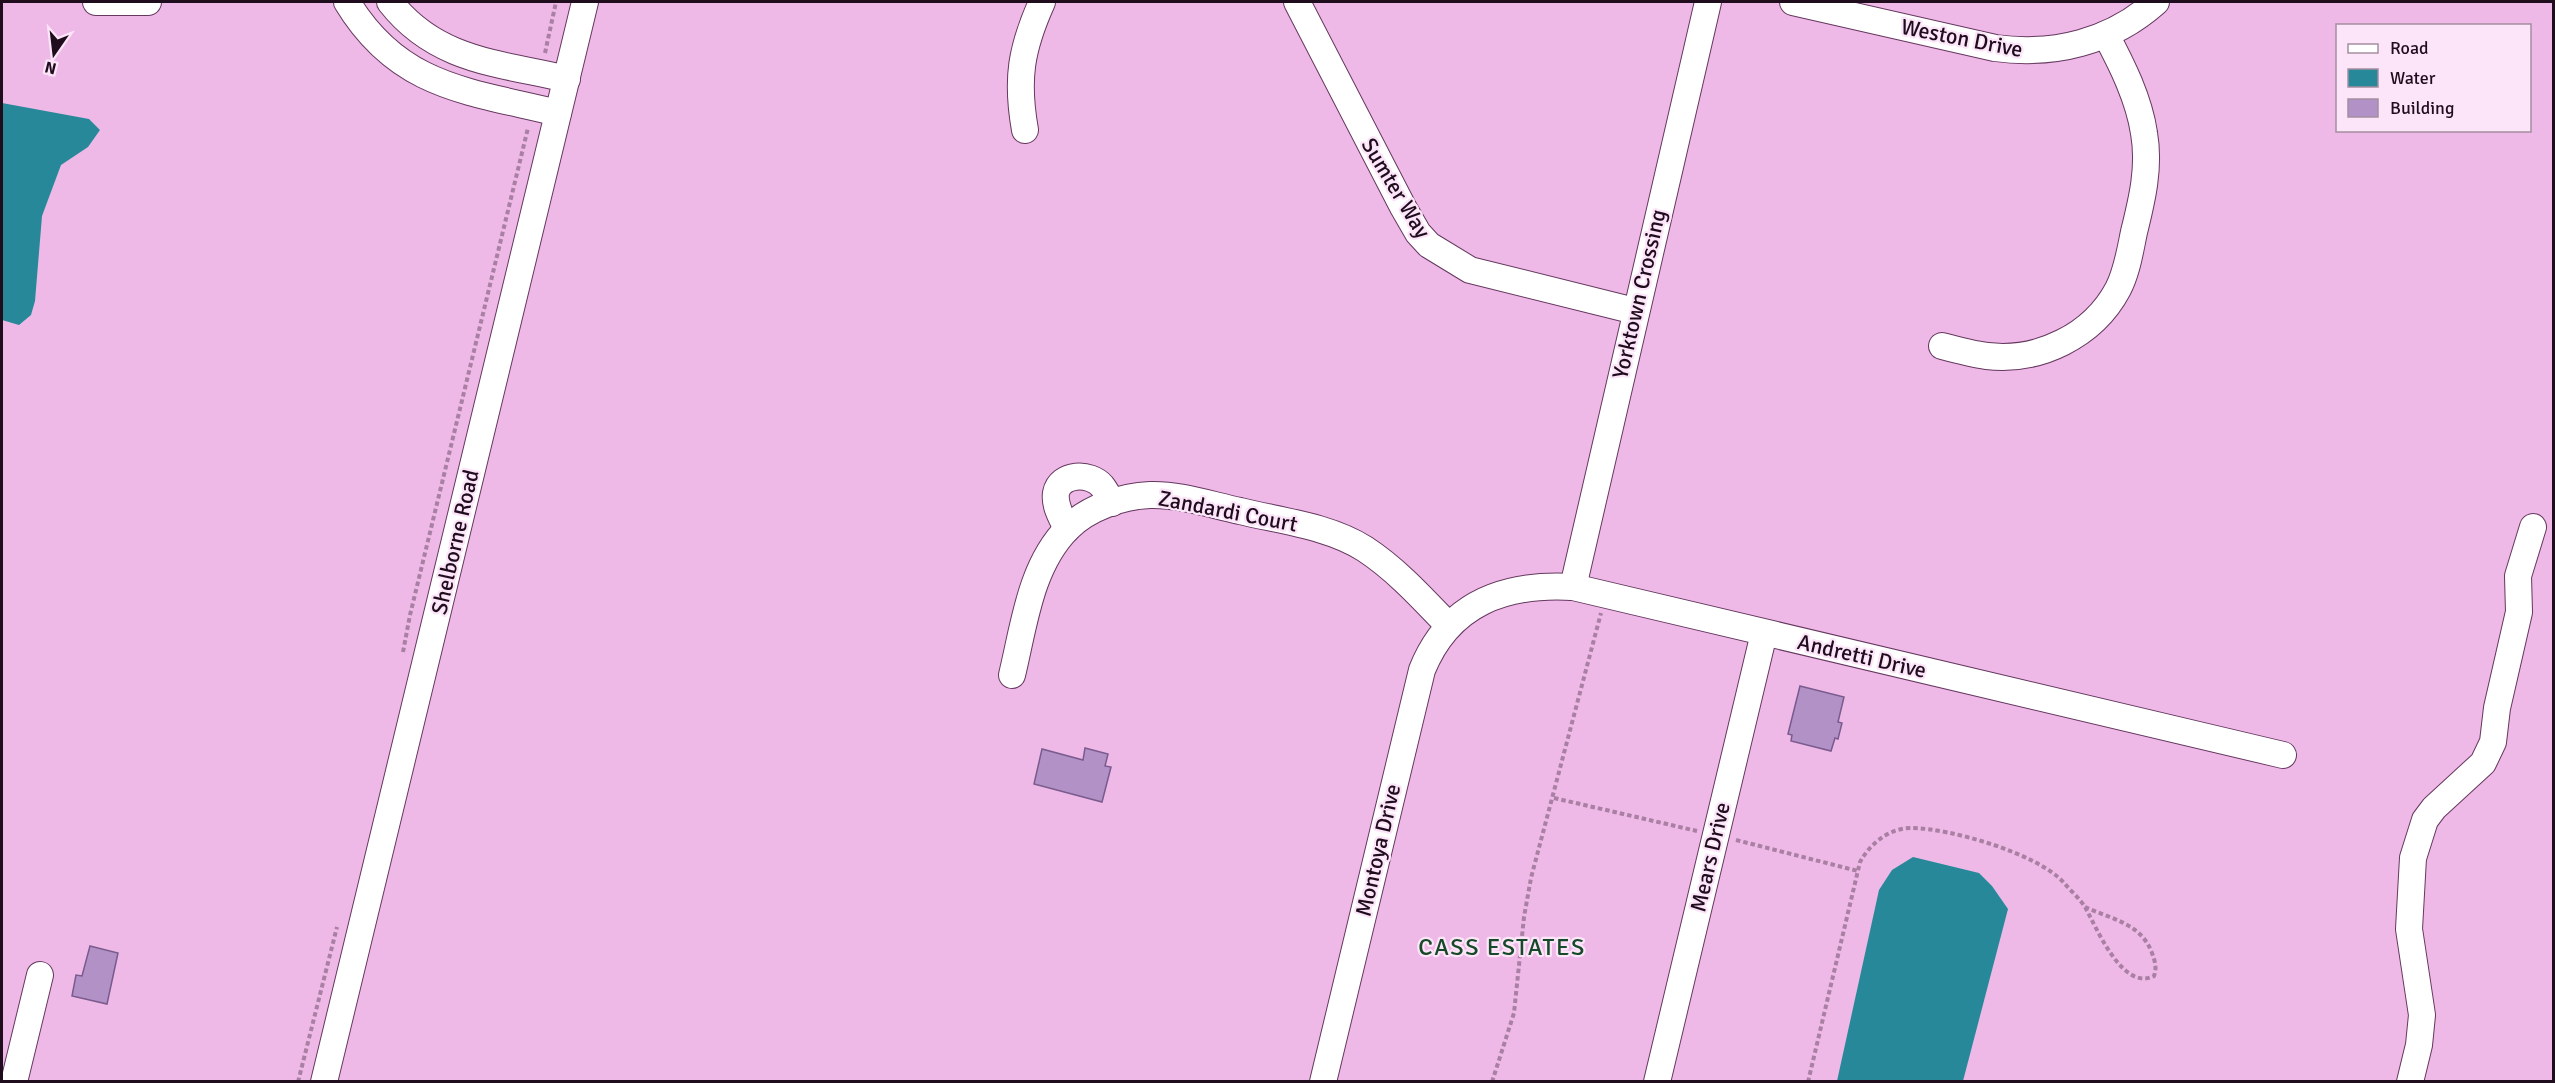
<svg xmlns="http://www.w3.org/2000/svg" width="2555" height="1083" font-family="Signika,sans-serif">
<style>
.water{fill:#278899}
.building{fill:#b291c7;stroke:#7a5b8e;stroke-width:1.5}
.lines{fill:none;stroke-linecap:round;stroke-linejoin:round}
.minor-casing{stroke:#65385f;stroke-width:28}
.path{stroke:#a97fa3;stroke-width:4;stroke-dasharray:4.5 3;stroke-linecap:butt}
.minor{stroke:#fff;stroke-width:26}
.labels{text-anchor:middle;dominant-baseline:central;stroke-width:4.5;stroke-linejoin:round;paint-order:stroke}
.street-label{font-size:22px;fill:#1f0c1d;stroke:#fce5f8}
.neighbourhood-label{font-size:24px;letter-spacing:1.5px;fill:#154927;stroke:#fce5f8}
</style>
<rect width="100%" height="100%" fill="#eeb9e6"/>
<g class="water">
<path d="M2,103L89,119L100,130L88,147L61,165L42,216L35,301L31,315L19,325L2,320Z"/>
<path d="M1913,857L1979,873L1992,886L2008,909L1963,1081H1837L1879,890L1892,870Z"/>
</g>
<g class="building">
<path d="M1800,686L1844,697L1838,722L1842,723L1838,739L1835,738L1831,751L1791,741L1792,735L1788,734Z"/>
<path d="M1085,748L1108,754L1105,766L1111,767L1102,802L1034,784L1042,749L1083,760Z"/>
<path d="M90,946L118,953L107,1004L72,996L76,975L82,976Z"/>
</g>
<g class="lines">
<defs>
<g id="minor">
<path d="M96,2H148"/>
<path d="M347,2C399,88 469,91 558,113"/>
<path d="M390,2C436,61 498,63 567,79"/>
<path d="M1297,2L1403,207L1418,233L1429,245L1470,270L1635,311"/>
<path d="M1793,2L1995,48C2054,56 2111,42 2156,2"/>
<path d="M1025,130C1016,79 1021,49 1042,2"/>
<path d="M1942,346C1957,350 1972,354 1987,356C2039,362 2093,336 2118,289C2127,272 2130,251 2134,232C2142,200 2150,167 2144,133C2139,99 2122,65 2106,35"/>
<path d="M1067,529C1062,518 1054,506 1056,493C1060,473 1090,472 1102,486C1106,491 1109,497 1112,503"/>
<path d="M1573,587L1708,2"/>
<path d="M1012,675C1024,626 1030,566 1068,528C1088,508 1122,496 1150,495C1180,494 1211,505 1240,511C1281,521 1329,526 1365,549C1397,570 1423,599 1449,626"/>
<path d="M14,1082L40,975"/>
<path d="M324,1082L585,2"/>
<path d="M1323,1082L1422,670C1449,603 1505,583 1573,587L2283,755"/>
<path d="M1657,1082L1764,633"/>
<path d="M2410,1082L2419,1045L2422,1015L2409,929L2413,858L2425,820L2434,808L2483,763L2493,742L2497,708L2519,612L2518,576L2533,527"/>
</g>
</defs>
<use href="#minor" class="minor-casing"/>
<g class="path">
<path d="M545,53L556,2"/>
<path d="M403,652L410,615L528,128"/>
<path d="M1554,798L1697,831"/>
<path d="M1736,840L1858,871"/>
<path d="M298,1082L337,927"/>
<path d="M1492,1082L1514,1013L1524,917L1531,878L1601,613"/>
<path d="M1808,1082L1860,862C1870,844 1889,828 1911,828C1950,828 2039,854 2064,883C2071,891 2080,899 2085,907C2096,926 2122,992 2154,976C2157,968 2155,961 2152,953C2141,923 2111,919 2085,907"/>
</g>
<use href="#minor" class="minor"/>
</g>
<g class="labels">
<g class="street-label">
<text transform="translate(1962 38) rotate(11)">Weston Drive</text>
<text transform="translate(1396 188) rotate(59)">Sumter Way</text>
<text transform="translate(1639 294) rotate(-77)">Yorktown Crossing</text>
<text transform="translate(1228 511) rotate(11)">Zandardi Court</text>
<text transform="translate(455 542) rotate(-77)">Shelborne Road</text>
<text transform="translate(1862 656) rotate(13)">Andretti Drive</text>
<text transform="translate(1378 850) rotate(-77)">Montoya Drive</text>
<text transform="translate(1710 857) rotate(-77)">Mears Drive</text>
</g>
<g class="neighbourhood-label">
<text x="1502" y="947">CASS ESTATES</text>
</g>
</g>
<rect width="2555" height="1083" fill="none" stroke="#1f0c1d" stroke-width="6"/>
<rect x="2336" y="24" width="195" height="108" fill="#fce5f8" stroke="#a48ea0" stroke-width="1.5"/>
<rect x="2348" y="44" width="30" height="9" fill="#ffffff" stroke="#a48ea0" stroke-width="1.5"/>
<text x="2390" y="54" font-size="18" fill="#1f0c1d">Road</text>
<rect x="2348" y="69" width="30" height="18" fill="#278899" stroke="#a48ea0" stroke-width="1.5"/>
<text x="2390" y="84" font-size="18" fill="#1f0c1d">Water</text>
<rect x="2348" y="99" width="30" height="18" fill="#b291c7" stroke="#a48ea0" stroke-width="1.5"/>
<text x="2390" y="114" font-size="18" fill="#1f0c1d">Building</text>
<g transform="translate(54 54) rotate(194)" stroke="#fce5f8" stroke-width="4.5" paint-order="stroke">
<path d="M0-4.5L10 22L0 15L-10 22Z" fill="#1f0c1d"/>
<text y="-9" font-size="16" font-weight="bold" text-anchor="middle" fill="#1f0c1d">N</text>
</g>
</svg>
